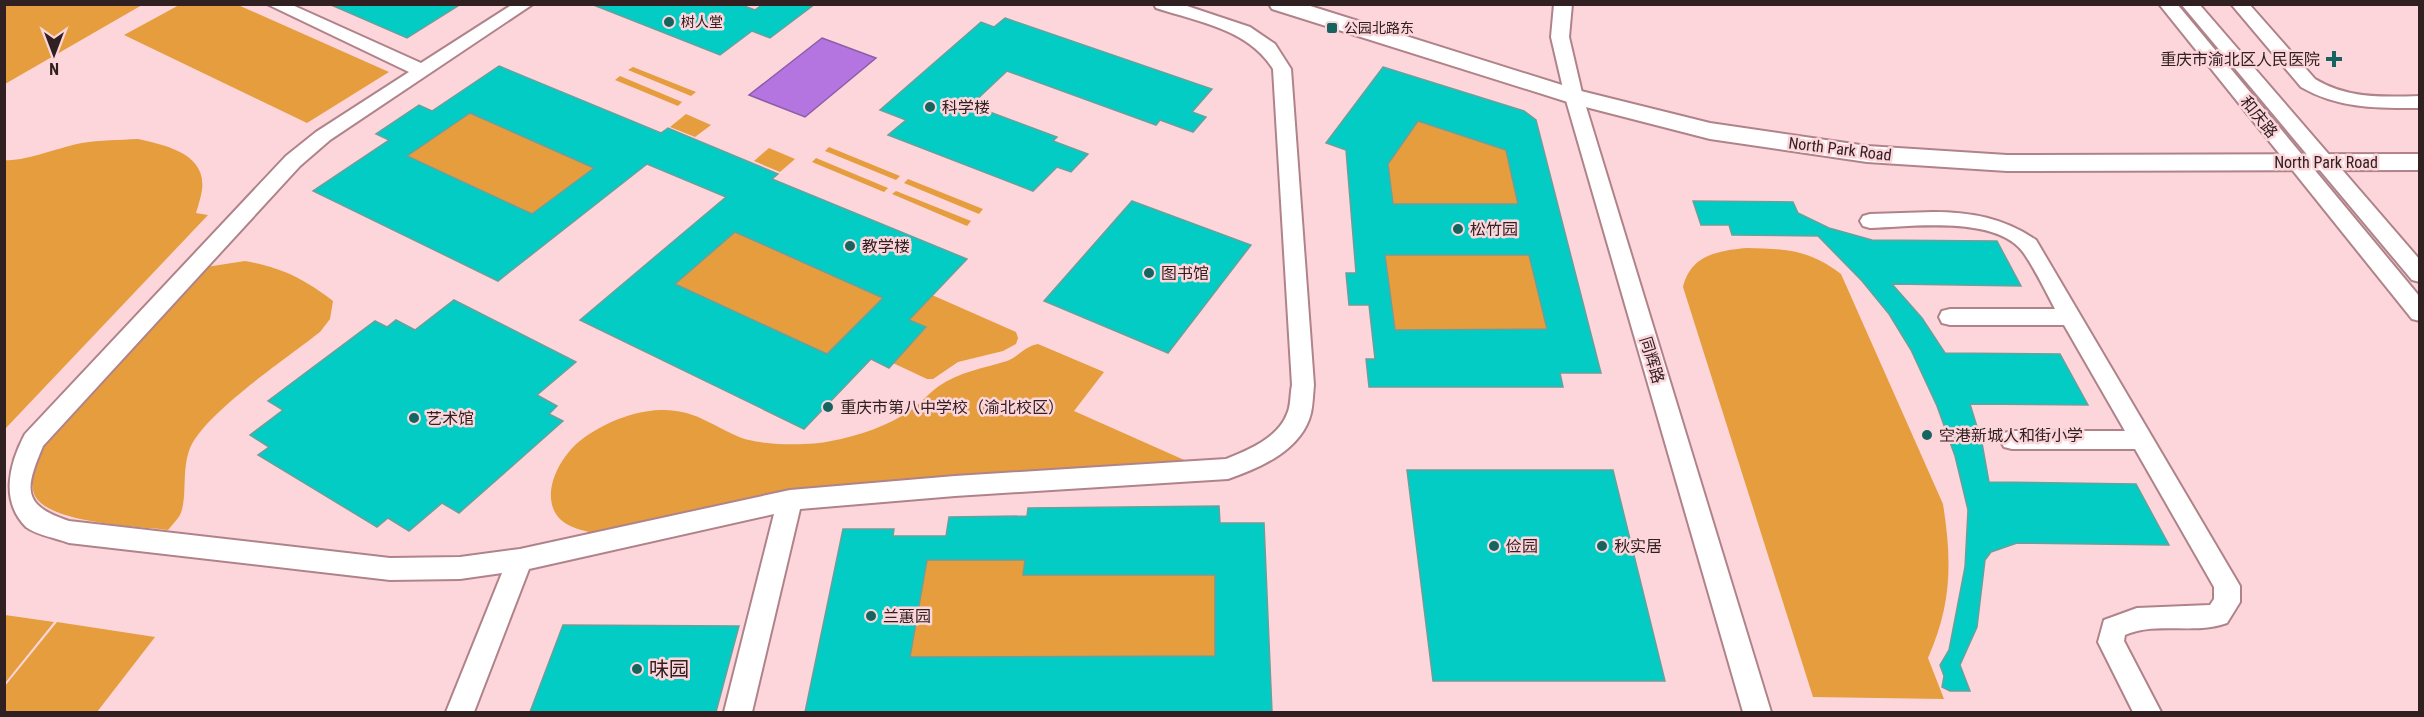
<svg xmlns="http://www.w3.org/2000/svg" width="2424" height="717" font-family="'Roboto Condensed','Noto Sans SC',sans-serif">
<style>
.green{fill:#e59d3e}
.water{fill:#b475e1;stroke:#8d5ca8;stroke-width:1.5}
.building{fill:#02ccc3;stroke:#6c9f9b;stroke-width:1.5;fill-rule:evenodd}
.lines{fill:none;stroke-linecap:round;stroke-linejoin:round}
.minor-casing{stroke:#af8389;stroke-width:4}
.major-casing{stroke:#af8389;stroke-width:4}
.minor{fill:#fff;fill-rule:evenodd}
.major{fill:#fff;fill-rule:evenodd}
.poi-dot{fill:#166460;stroke:#fdd6db;stroke-width:2}
.labels{text-anchor:middle;dominant-baseline:central;stroke-width:5;stroke-linejoin:round;paint-order:stroke}
.far-poi-label{font-size:14px;fill:#312022;stroke:#fdd6db;text-anchor:start}
.poi-label{font-size:16px;fill:#312022;stroke:#fdd6db;text-anchor:start}
.street-label{font-size:16px;fill:#312022;stroke:#fdd6db}
.near-poi-label{font-size:20px;fill:#312022;stroke:#fdd6db;text-anchor:start}
</style>
<rect width="100%" height="100%" fill="#fdd6db"/>
<g class="green">
<path d="M5,4H142V5L5,84Z"/>
<path d="M181,4L238,5L389,72L307,123L124,35Z"/>
<path d="M633,67L696,92L691,96L628,70Z"/>
<path d="M620,76L682,102L678,106L615,80Z"/>
<path d="M1428,107L1424,123L1506,150L1519,204H1387L1392,193L1388,164Z"/>
<path d="M470,113L594,168L532,214L407,156Z"/>
<path d="M686,114L711,125L695,137L670,127Z"/>
<path d="M138,139C164,145 207,153 202,190C201,197 198,206 196,213L208,215L5,429V160C23,162 60,147 82,143C100,140 119,140 138,139Z"/>
<path d="M829,147L900,176L896,180L825,151Z"/>
<path d="M769,148L795,159L780,172L754,161Z"/>
<path d="M816,158L888,188L884,192L812,162Z"/>
<path d="M908,179L983,209L979,214L904,183Z"/>
<path d="M896,191L971,221L967,226L892,194Z"/>
<path d="M735,232L883,298L827,354L675,284Z"/>
<path d="M1746,248C1786,249 1808,249 1841,274L1943,504C1952,561 1952,604 1928,658L1944,699L1813,697L1683,287C1691,255 1717,251 1746,248Z"/>
<path d="M1385,255H1529L1547,329L1395,330Z"/>
<path d="M245,261C282,268 303,278 333,301L330,319L320,332C287,358 205,413 190,448C181,471 188,498 180,515C177,520 172,525 168,530C140,526 38,524 33,490C30,471 41,455 49,438L206,267Z"/>
<path d="M932,295L1016,332L1018,338L1016,344L1003,351L958,362L933,379H927L893,363L926,328L909,320Z"/>
<path d="M1038,344L1104,372L1074,411L1191,463L959,475L788,491L593,533C582,530 569,528 560,519C538,496 560,456 581,440C604,423 632,411 660,410C694,409 709,424 737,436C758,446 809,446 831,441C858,436 888,426 911,410C921,403 929,393 939,386C959,372 984,368 1007,361C1018,357 1025,346 1038,344Z"/>
<path d="M927,556H1026L1024,575H1215V656L910,657Z"/>
<path d="M5,615L54,622L5,683L4,615Z"/>
<path d="M57,622L155,637L97,712H5V686Z"/>
</g>
<path class="water" d="M822,38L876,58L805,117L749,95Z"/>
<g class="building">
<path d="M329,4H461L407,38Z"/>
<path d="M591,4H739L755,10L763,4H815L770,38L752,31L720,55Z"/>
<path d="M1005,18L1212,89L1192,112L1206,117L1193,132L1160,120L1156,125L1007,71L971,105L1057,137L1053,141L1088,154L1071,172L1057,167L1033,191L888,135L906,120L880,110L981,22L994,27Z"/>
<path d="M499,66L661,133L668,128L778,174L772,179L967,259L909,320L926,327L889,368L871,359L804,429L580,320L726,197L647,164L498,281L313,191L389,140L376,134L419,105L432,111ZM470,113L594,168L532,214L407,156ZM735,232L883,298L827,354L675,284Z"/>
<path d="M1383,67L1524,111L1536,120L1601,373H1560L1563,387H1369L1366,359H1375L1369,305H1349L1346,273H1356L1346,150L1326,143ZM1418,121L1506,150L1518,204H1393L1388,164ZM1385,255H1529L1547,329L1395,330Z"/>
<path d="M1132,201L1251,245L1168,353L1044,301Z"/>
<path d="M1693,201L1793,202L1798,213L1829,228L1872,240L1997,241L2021,286L1892,284L1922,318L1945,353L2060,354L2088,405L1970,404L1982,443L1989,482L2136,484L2169,545L2017,543L1991,552L1985,560L1977,627L1960,665L1970,691H1950L1942,687L1944,676L1940,665L1949,650L1965,567L1968,510L1955,456L1937,406L1911,350L1889,314L1862,281L1818,236L1732,235L1729,225H1701Z"/>
<path d="M454,300L576,362L537,395L557,406L549,414L563,421L459,513L442,503L409,531L388,518L377,527L258,455L269,447L250,435L283,410L268,401L375,321L387,327L396,320L415,330Z"/>
<path d="M1407,470H1613L1665,681H1433Z"/>
<path d="M1219,506L1220,523H1264L1272,712H805L843,529H894L893,536H946L949,517L1027,516L1028,508ZM927,560H1025L1023,575H1215V656L910,657Z"/>
<path d="M563,625L739,626L716,712H530Z"/>
</g>
<g class="lines">
<defs>
<g id="minor">
<path d="M267,4H290L421,63L513,4H533L330,140L300,166L43,446C25,489 21,505 69,521L390,558L460,557L520,549L790,490L955,476L1226,459C1248,450 1278,438 1287,414C1291,406 1290,394 1292,385L1273,69C1248,29 1199,22 1156,8L1154,4H1181L1250,27L1275,44L1291,69L1314,385C1313,394 1313,404 1311,413C1302,450 1260,468 1228,479L955,496L800,509L752,712H724L774,514L529,569L474,712H446L502,573L460,579L390,580L69,543C56,538 36,535 26,527C0,501 9,464 25,434L286,156L316,132L409,72Z"/>
<path d="M1554,4H1572L1569,37L1583,97L1771,712H1743L1565,97L1551,37Z"/>
<path d="M2159,4H2177L2420,297V321L2412,319Z"/>
<path d="M2181,4H2199L2420,260V282L2412,280Z"/>
<path d="M2231,4H2249L2315,79C2348,99 2382,97 2420,96V108C2378,108 2339,109 2301,87Z"/>
<path d="M1933,212C1971,212 2004,218 2036,240L2240,586V602L2227,623C2194,635 2157,621 2125,635L2124,641L2161,712H2133L2098,642L2104,620L2137,608L2210,605L2214,599V587L2135,449H2012L2004,447L2000,440L2004,433L2012,431H2125L2064,325H1950L1942,323L1939,317L1942,311L1950,309H2055C2045,290 2035,269 2023,252C1995,215 1910,227 1870,228L1863,226L1860,221L1863,216L1870,214Z"/>
</g>
<path id="major" d="M1269,4H1304L1581,91L1710,123L1867,146L2007,155L2420,154V170L2007,171L1867,162L1710,139L1574,104L1272,9Z"/>
</defs>
<use href="#minor" class="minor-casing"/>
<use href="#major" class="major-casing"/>
<use href="#minor" class="minor"/>
<use href="#major" class="major"/>
</g>
<g class="poi-dot">
<circle cx="669" cy="22" r="6"/>
<rect x="1326" y="22" width="12" height="12" rx="3"/>
<path d="M2331 50h6v6h6v6h-6v6h-6v-6h-6v-6h6z"/>
<circle cx="930" cy="107" r="6"/>
<circle cx="1458" cy="229" r="6"/>
<circle cx="850" cy="246" r="6"/>
<circle cx="1149" cy="273" r="6"/>
<circle cx="828" cy="407" r="6"/>
<circle cx="414" cy="418" r="6"/>
<circle cx="1927" cy="435" r="6"/>
<circle cx="1494" cy="546" r="6"/>
<circle cx="1602" cy="546" r="6"/>
<circle cx="871" cy="616" r="6"/>
<circle cx="637" cy="669" r="6"/>
</g>
<g class="labels">
<g class="far-poi-label">
<text x="681" y="22">树人堂</text>
<text x="1344" y="28">公园北路东</text>
</g>
<g class="poi-label">
<text x="2320" y="59" text-anchor="end">重庆市渝北区人民医院</text>
<text x="942" y="107">科学楼</text>
<text x="1470" y="229">松竹园</text>
<text x="862" y="246">教学楼</text>
<text x="1161" y="273">图书馆</text>
<text x="840" y="407">重庆市第八中学校（渝北校区）</text>
<text x="426" y="418">艺术馆</text>
<text x="1939" y="435">空港新城人和街小学</text>
<text x="1506" y="546">俭园</text>
<text x="1614" y="546">秋实居</text>
<text x="883" y="616">兰蕙园</text>
</g>
<g class="street-label">
<text transform="translate(2259 117) rotate(51)">和庆路</text>
<text transform="translate(1840 149) rotate(7)">North Park Road</text>
<text x="2326" y="162">North Park Road</text>
<text transform="translate(1652 360) rotate(73)">同辉路</text>
</g>
<g class="near-poi-label">
<text x="649" y="669">味园</text>
</g>
</g>
<rect width="2424" height="717" fill="none" stroke="#312022" stroke-width="12"/>
<g transform="translate(54 54) rotate(180)" stroke="#fdd6db" stroke-width="4.5" paint-order="stroke">
<path d="M0-4.5L10 22L0 15L-10 22Z" fill="#312022"/>
<text y="-9" font-size="16" font-weight="bold" text-anchor="middle" fill="#312022">N</text>
</g>
</svg>
